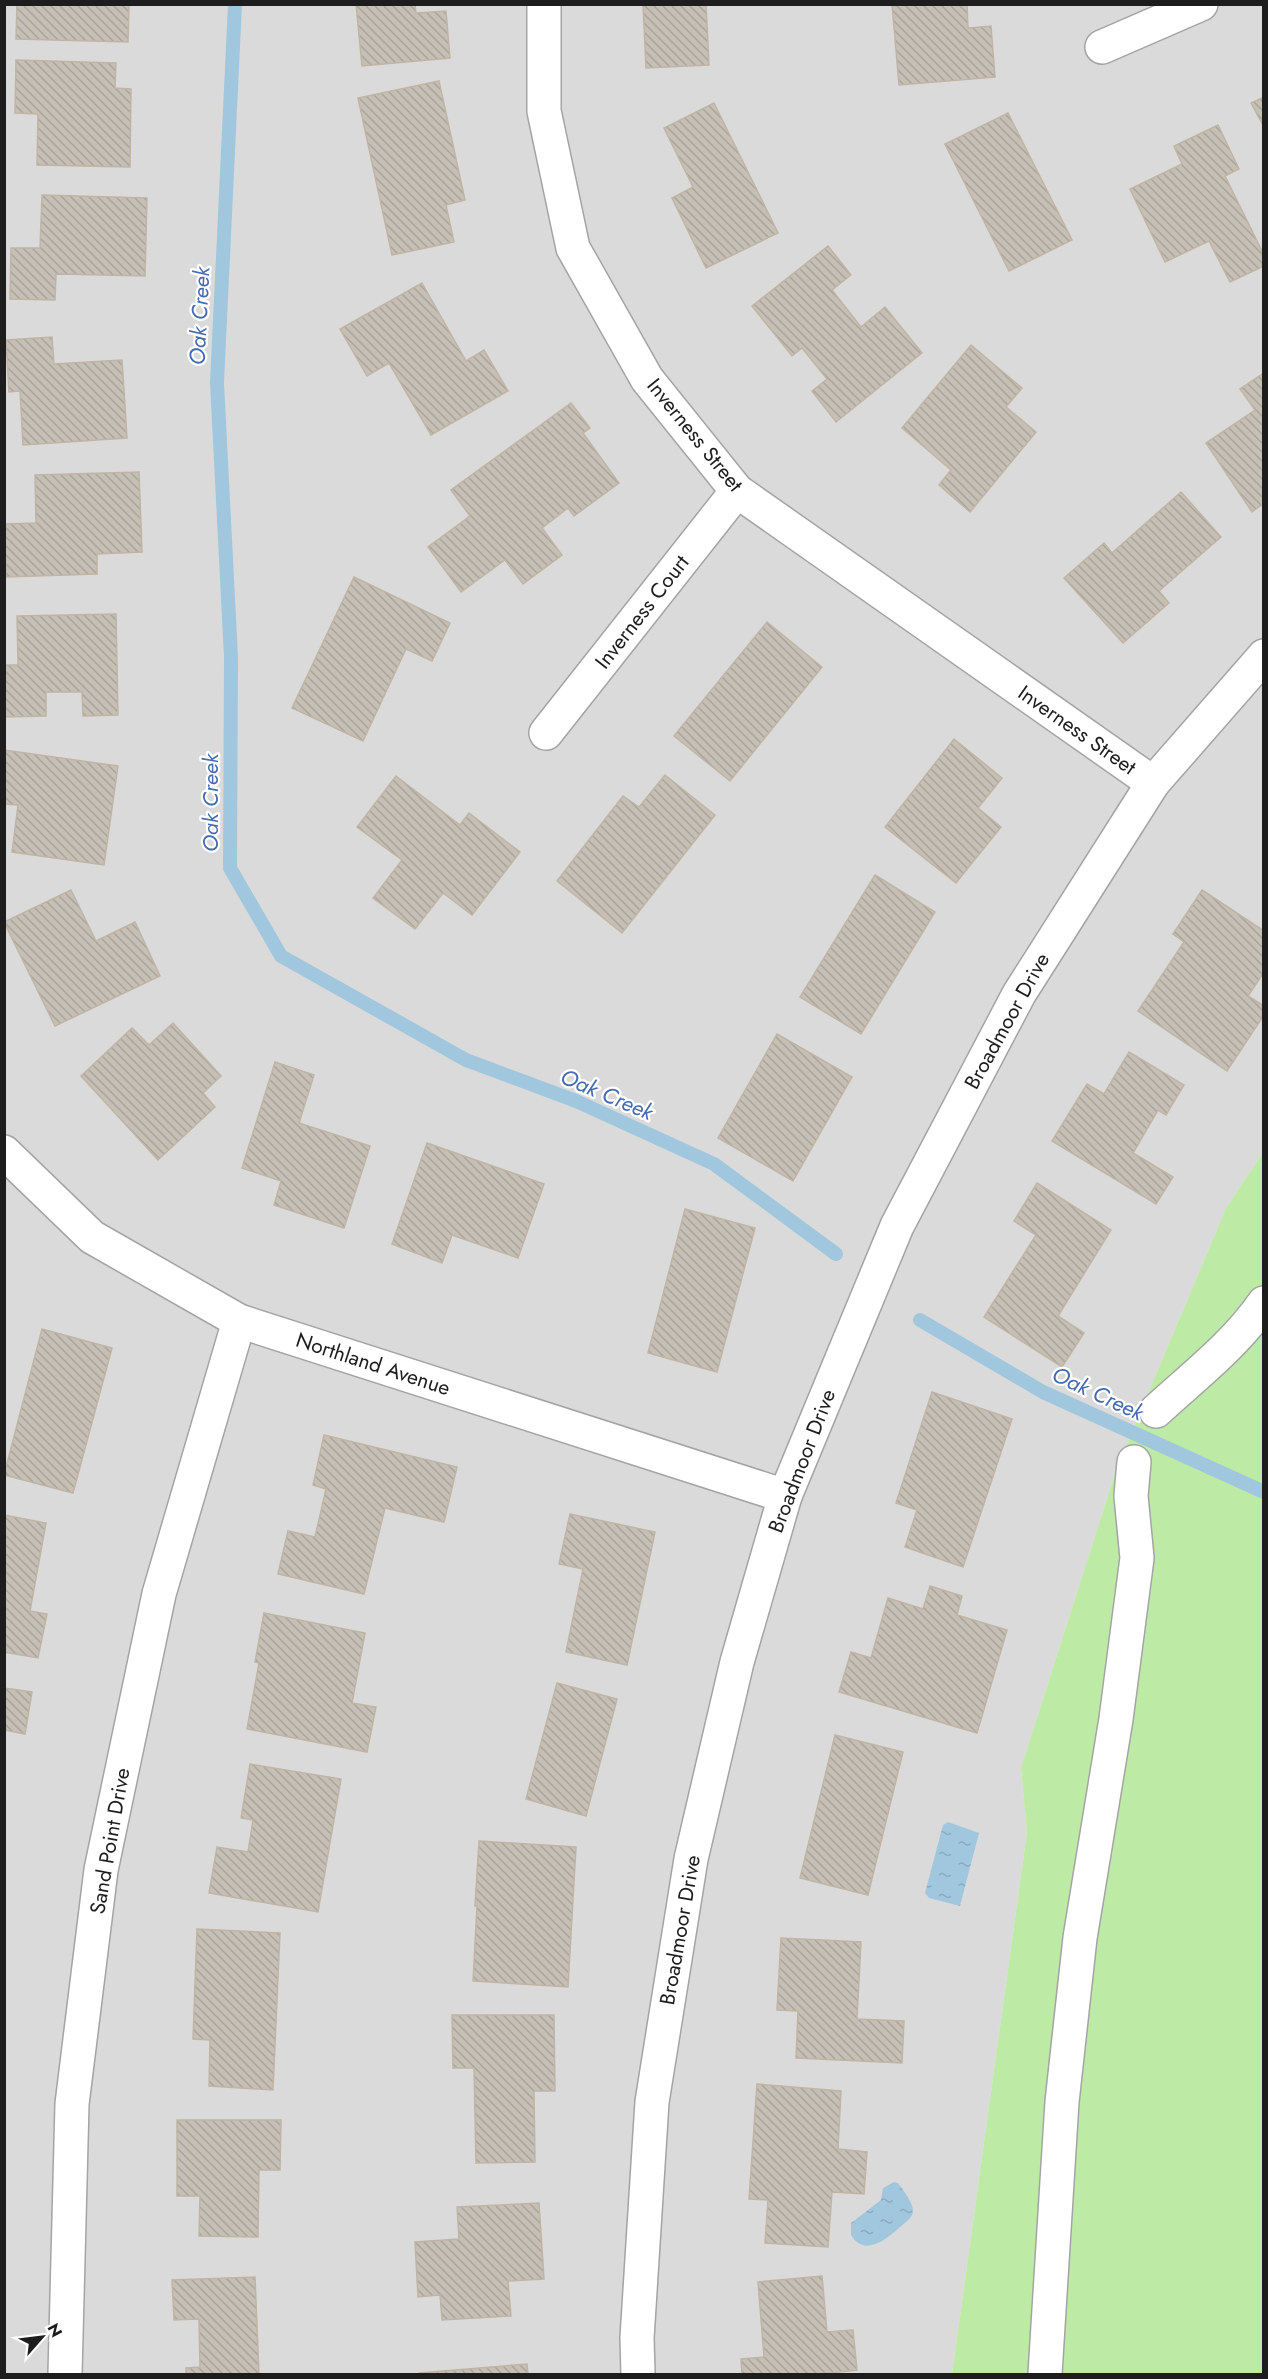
<svg xmlns="http://www.w3.org/2000/svg" width="1268" height="2379" font-family="Jost,sans-serif">
<style>
.residential{fill:#dbdada}
.grass{fill:#bdeba6}
.water{fill:url(#water-ripples)}
.lines{fill:none;stroke-linecap:round;stroke-linejoin:round}
.stream{stroke:#a1c7de;stroke-width:14}
.building{fill:url(#building-back-hatch);stroke:#c0b5a4;stroke-width:1.5}
.minor-casing{stroke:#a4a4a4;stroke-width:36}
.minor{stroke:#fff;stroke-width:33}
.labels{text-anchor:middle;dominant-baseline:central;stroke-width:4.5;stroke-linejoin:round;paint-order:stroke}
.street-label{font-size:21px;fill:#1d1d1d;stroke:#fff}
.water-label{font-size:22px;font-style:italic;fill:#466baf;stroke:#fff}
</style>
<defs>
<pattern id="water-ripples" width="26" height="14" patternUnits="userSpaceOnUse" patternTransform="scale(1.5)"><rect width="26" height="14" fill="#a1c7de"/><path d="M2 4q2-2 4 0t4 0M15 11q2-2 4 0t4 0" fill="none" stroke="#8aaabe"/></pattern>
<pattern id="building-back-hatch" width="6" height="6" patternUnits="userSpaceOnUse" patternTransform="scale(1.5)"><rect width="6" height="6" fill="#c6bfb5"/><path d="M-1 5l2 2M0 0l6 6M5-1l2 2" fill="none" stroke="#aaa49b"/></pattern>
</defs>
<rect width="100%" height="100%" fill="#eeece2"/>
<path class="residential" d="M5,5H1263V1152L1226,1208L1117,1467L1021,1768L1027,1832L952,2374H5Z"/>
<path class="grass" d="M1263,1152V2374H952L1027,1832L1021,1768L1117,1467L1226,1208Z"/>
<g class="water">
<path d="M948,1822L979,1833L960,1906L929,1898L925,1893L943,1825Z"/>
<path d="M894,2182L898,2183C903,2190 914,2203 913,2212C912,2219 903,2224 898,2229C885,2240 864,2257 851,2235V2223L881,2200L883,2188Z"/>
</g>
<g class="lines">
<g class="stream">
<path d="M235,4L217,383L231,657L230,868L281,956L466,1060L576,1101L714,1164L836,1254"/>
<path d="M920,1320L1043,1392L1264,1492"/>
</g>
</g>
<g class="building">
<path d="M17,4H129L128,42L16,39Z"/>
<path d="M356,4H415L416,13L446,11L450,58L362,66Z"/>
<path d="M643,4H706L709,65L646,68Z"/>
<path d="M892,4H967L968,28L991,26L995,77L899,85Z"/>
<path d="M16,60L116,63L115,88L131,89L130,167L37,165L38,114L15,113Z"/>
<path d="M439,81L465,200L446,205L454,242L392,255L358,98Z"/>
<path d="M1264,97V127L1251,103Z"/>
<path d="M714,103L778,233L706,268L672,198L693,187L664,128Z"/>
<path d="M1008,113L1072,240L1009,271L945,144Z"/>
<path d="M1218,125L1239,169L1225,176L1264,255V266L1230,282L1209,241L1165,262L1130,189L1182,164L1174,146Z"/>
<path d="M42,195L147,198L145,276L56,274L55,300L10,299L11,248H40Z"/>
<path d="M828,246L851,275L832,290L861,327L885,307L922,353L836,422L812,391L827,379L802,348L792,356L752,306Z"/>
<path d="M422,283L466,361L484,350L508,391L431,435L389,363L367,376L340,329Z"/>
<path d="M52,337L54,364L122,360L127,438L23,445L20,391L9,392L6,340Z"/>
<path d="M971,345L1022,388L1006,407L1036,432L970,512L939,485L951,470L902,428Z"/>
<path d="M1264,373V503L1252,512L1206,443L1255,410L1240,389Z"/>
<path d="M571,403L590,428L583,433L619,483L574,516L568,508L542,528L562,555L523,584L505,560L461,592L428,547L470,516L451,490Z"/>
<path d="M139,472L142,552L97,554V574L6,577L4,524L36,523L35,475Z"/>
<path d="M1181,492L1221,537L1159,591L1169,603L1123,643L1064,578L1104,543L1112,553Z"/>
<path d="M354,577L450,623L432,661L406,649L363,741L292,708Z"/>
<path d="M116,614L118,715L83,716L82,692H46V716L4,717V665H18L17,616Z"/>
<path d="M767,622L822,667L730,781L674,736Z"/>
<path d="M954,739L1002,778L978,808L1001,827L956,883L885,827Z"/>
<path d="M4,750L118,766L104,865L12,852L18,805L4,804Z"/>
<path d="M665,775L715,815L622,933L557,881L623,796L639,807Z"/>
<path d="M396,776L460,825L469,813L520,852L472,915L443,893L415,929L373,898L402,860L357,827Z"/>
<path d="M875,875L935,912L861,1034L800,997Z"/>
<path d="M71,890L96,941L135,922L160,976L55,1026L4,922Z"/>
<path d="M1202,890L1264,931V972L1248,996L1264,1006V1015L1227,1071L1138,1011L1184,942L1173,934Z"/>
<path d="M173,1023L221,1076L203,1093L215,1107L158,1160L81,1076L132,1028L149,1045Z"/>
<path d="M777,1034L852,1077L793,1181L718,1138Z"/>
<path d="M1129,1052L1184,1085L1166,1115L1158,1110L1133,1153L1173,1177L1156,1204L1052,1141L1087,1084L1104,1094Z"/>
<path d="M275,1062L314,1075L299,1123L370,1146L344,1228L274,1205L281,1181L242,1168Z"/>
<path d="M427,1143L544,1184L518,1258L452,1235L442,1263L392,1244Z"/>
<path d="M1037,1183L1111,1230L1058,1316L1084,1333L1062,1367L984,1317L1036,1235L1014,1221Z"/>
<path d="M685,1209L755,1228L717,1372L648,1353Z"/>
<path d="M42,1329L112,1348L73,1493L4,1475Z"/>
<path d="M932,1392L1012,1419L963,1567L905,1547L917,1510L896,1503Z"/>
<path d="M324,1435L457,1467L444,1522L385,1508L364,1594L278,1574L288,1531L315,1537L326,1489L313,1485Z"/>
<path d="M570,1514L655,1532L627,1665L566,1652L583,1569L559,1564Z"/>
<path d="M4,1515L46,1523L30,1611L47,1614L38,1658L4,1652Z"/>
<path d="M930,1586L962,1596L957,1615L1007,1630L977,1733L839,1692L851,1652L871,1658L888,1598L923,1609Z"/>
<path d="M264,1613L365,1633L352,1703L376,1707L367,1752L247,1729L259,1663L255,1662Z"/>
<path d="M557,1683L617,1699L586,1816L526,1799Z"/>
<path d="M4,1688L32,1692L25,1734L4,1730Z"/>
<path d="M835,1735L903,1752L868,1895L800,1878Z"/>
<path d="M250,1764L341,1779L318,1912L209,1893L217,1847L248,1852L253,1820L241,1818Z"/>
<path d="M479,1841L576,1847L568,1987L473,1981L477,1906H475Z"/>
<path d="M197,1929L280,1933L273,2090L209,2086L210,2040L193,2039Z"/>
<path d="M781,1938L861,1942L857,2019L904,2021L902,2063L796,2058L798,2011L777,2010Z"/>
<path d="M452,2015H554L555,2091H534L535,2162L476,2163L474,2068H453Z"/>
<path d="M757,2084L841,2091L838,2149L867,2152L864,2194L832,2192L828,2247L765,2243L768,2200L749,2199Z"/>
<path d="M177,2120H281L280,2170H259L258,2237L199,2236L200,2196H177Z"/>
<path d="M539,2203L544,2279L508,2281L511,2316L442,2320L440,2295L418,2297L415,2242L459,2239L457,2207Z"/>
<path d="M822,2276L827,2332L853,2330L857,2370L820,2374H742L741,2359L764,2357L758,2282Z"/>
<path d="M255,2277L259,2374H186V2368L200,2367L199,2319L174,2320L172,2280Z"/>
<path d="M527,2364L528,2374H419V2373Z"/>
</g>
<g class="lines">
<defs>
<g id="minor">
<path d="M544,4V111L573,248L647,379L737,491L1153,783"/>
<path d="M1102,47L1201,4"/>
<path d="M546,733L737,491"/>
<path d="M4,1152L92,1237L239,1321L785,1496"/>
<path d="M1156,1411C1194,1376 1234,1346 1264,1303"/>
<path d="M65,2374L72,2104L101,1870L159,1594L239,1321"/>
<path d="M638,2374L637,2338L652,2102L691,1859L737,1662L785,1496L897,1226L1019,994L1153,783L1264,656"/>
<path d="M1045,2374L1062,2102L1080,1938L1116,1719L1137,1558L1131,1496L1134,1462"/>
</g>
</defs>
<use href="#minor" class="minor-casing"/>
<use href="#minor" class="minor"/>
</g>
<g class="labels">
<g class="street-label">
<text transform="translate(695 435) rotate(51)">Inverness Street</text>
<text transform="translate(642 612) rotate(-52)">Inverness Court</text>
<text transform="translate(1077 730) rotate(35)">Inverness Street</text>
<text transform="translate(1007 1021) rotate(-61)">Broadmoor Drive</text>
<text transform="translate(373 1364) rotate(18)">Northland Avenue</text>
<text transform="translate(802 1461) rotate(-69)">Broadmoor Drive</text>
<text transform="translate(110 1841) rotate(-80)">Sand Point Drive</text>
<text transform="translate(680 1930) rotate(-80)">Broadmoor Drive</text>
</g>
<g class="water-label">
<text transform="translate(199 316) rotate(-87)">Oak Creek</text>
<text transform="translate(210 803) rotate(-90)">Oak Creek</text>
<text transform="translate(607 1094) rotate(23)">Oak Creek</text>
<text transform="translate(1098 1393) rotate(25)">Oak Creek</text>
</g>
</g>
<rect width="1268" height="2379" fill="none" stroke="#1d1d1d" stroke-width="12"/>
<g transform="translate(42 2337) rotate(62)" stroke="#ffffff" stroke-width="4.5" paint-order="stroke">
<path d="M0-4.5L10 22L0 15L-10 22Z" fill="#1d1d1d"/>
<text y="-9" font-size="16" font-weight="bold" text-anchor="middle" fill="#1d1d1d">N</text>
</g>
</svg>
